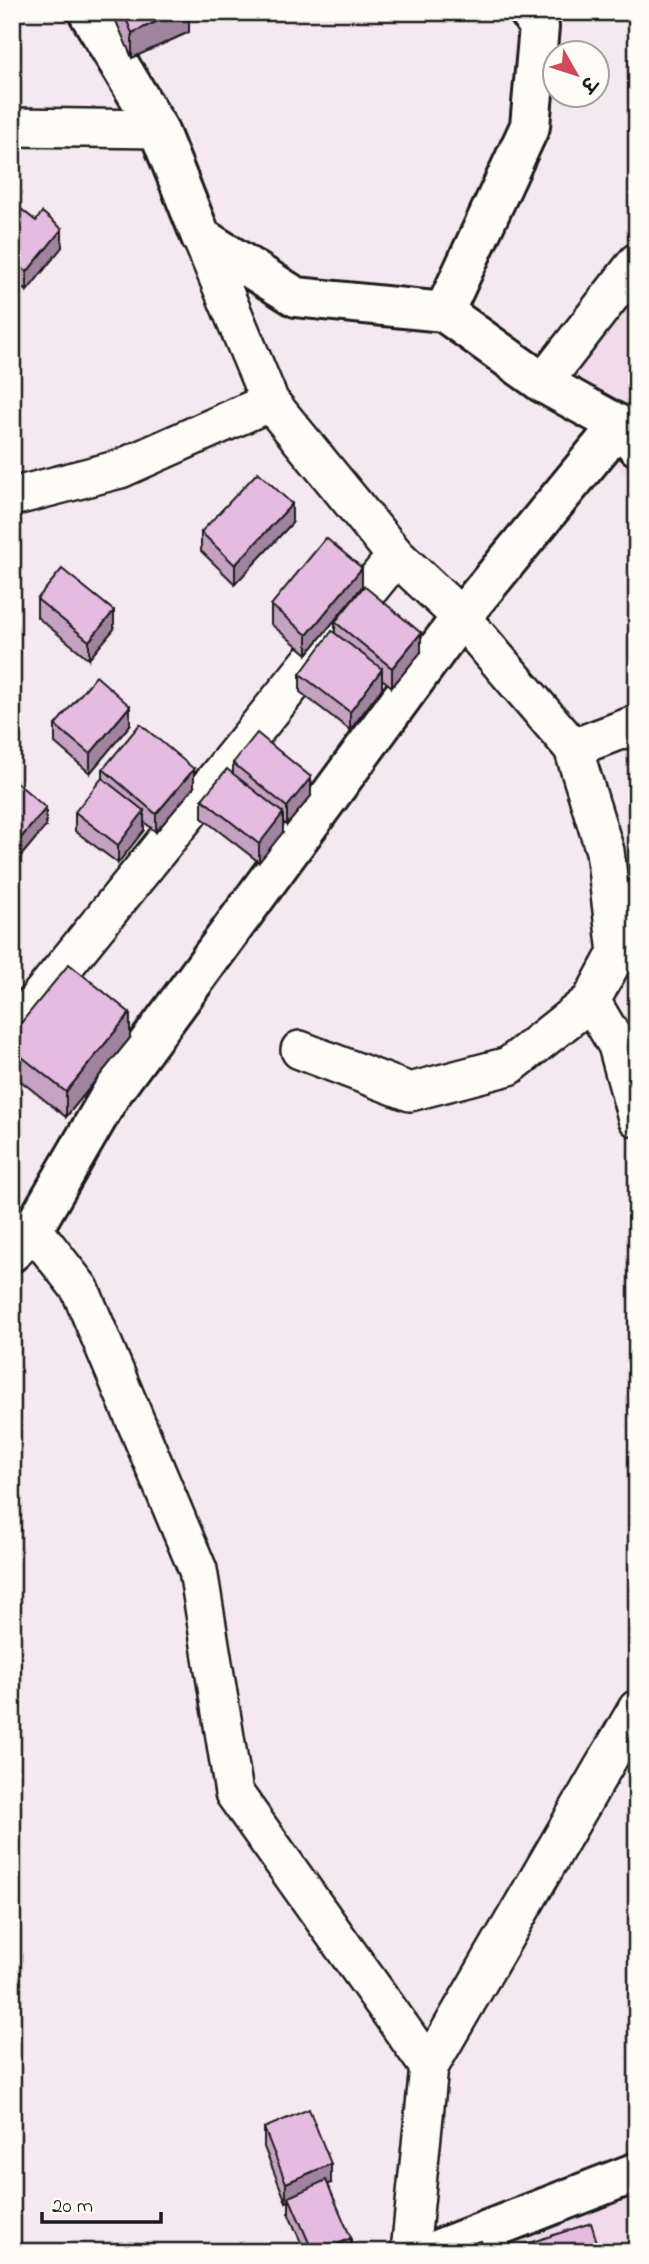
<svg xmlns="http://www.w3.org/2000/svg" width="649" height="2264" font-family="'Indie Flower','Playpen Sans Deva',sans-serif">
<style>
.built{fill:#f1daec}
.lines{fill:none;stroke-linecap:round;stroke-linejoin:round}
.street-casing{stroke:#1c1c1c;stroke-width:42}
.secondary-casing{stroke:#1c1c1c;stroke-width:44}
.street{stroke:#fdfcf7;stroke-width:37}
.secondary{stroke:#fdfcf7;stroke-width:38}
.wall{fill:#c5a1c2;stroke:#1c1c1c;stroke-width:2}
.shaded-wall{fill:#a0839e;stroke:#1c1c1c;stroke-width:2}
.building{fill:#e5bbe2;stroke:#1c1c1c;stroke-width:2}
</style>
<rect width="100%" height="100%" fill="#f6e8f1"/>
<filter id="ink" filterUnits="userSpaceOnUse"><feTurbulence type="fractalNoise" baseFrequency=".0143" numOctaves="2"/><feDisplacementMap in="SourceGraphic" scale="14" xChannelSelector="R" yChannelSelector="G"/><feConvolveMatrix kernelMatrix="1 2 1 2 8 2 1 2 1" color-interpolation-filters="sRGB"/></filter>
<g filter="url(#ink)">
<g class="built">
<path d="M637,268V487L543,383Z"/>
<path d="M637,2182V2252H476Z"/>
</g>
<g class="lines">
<defs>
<g id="street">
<path d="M12,127L158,129"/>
<path d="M201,237L270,402L396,556L461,617L573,748L605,851L617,953L591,1001L509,1066L410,1092L300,1050"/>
<path d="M543,383L637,262"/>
<path d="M12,497L120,469L270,402"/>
<path d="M573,748L637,724"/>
<path d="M591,1001L617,1045L637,1118"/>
<path d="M12,1031L396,556"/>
<path d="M33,1229L80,1289L198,1570L234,1793L429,2067"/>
<path d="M410,2252L429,2067L637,1709"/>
</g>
<g id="secondary">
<path d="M88,12L158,129L201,237L296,297L444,312L543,383L619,425L637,446"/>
<path d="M444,312L530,126L539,27L529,12"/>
<path d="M12,1252L33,1229L111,1094L461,617L619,425"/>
<path d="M431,2252L637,2172"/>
</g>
</defs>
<use href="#street" class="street-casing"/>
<use href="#secondary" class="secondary-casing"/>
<use href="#street" class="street"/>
<use href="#secondary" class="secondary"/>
</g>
<g class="wall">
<path d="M112,12H189V32L132,58Z"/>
<path d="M12,202L36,221L62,247L27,291L12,279Z"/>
<path d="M292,523L235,584L201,551V532Z"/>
<path d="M362,587L307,654L271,624V605Z"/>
<path d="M37,599L114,629L89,659L37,617Z"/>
<path d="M335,622L421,652L392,687L382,679V688L350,730L300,692V674L335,633Z"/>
<path d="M55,725H130L90,773L55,743Z"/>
<path d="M233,763L311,796L287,825L283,822V832L259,862L202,818V799L233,774Z"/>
<path d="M103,769L194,787L156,832L144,822V830L118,863L75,831V812L103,779Z"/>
<path d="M12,784L46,826L15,863L12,861Z"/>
<path d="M12,1034L130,1038L66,1117L12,1074Z"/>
<path d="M264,2128L331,2183L328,2184L351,2252H305L289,2215V2201L286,2202L264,2147Z"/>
</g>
<g class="shaded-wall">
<path d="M177,12H189V32L132,58V33Z"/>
<path d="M62,229V247L27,291V272Z"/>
<path d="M292,504V523L235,584V565Z"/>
<path d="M362,568V587L307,654V635Z"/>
<path d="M114,611V629L89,659V641Z"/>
<path d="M421,633V652L392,687V668Z"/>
<path d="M382,669V688L350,730V712Z"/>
<path d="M130,706V725L90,773V754Z"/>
<path d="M194,769V787L156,832V814Z"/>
<path d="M311,777V796L287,825V807Z"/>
<path d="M46,808V826L15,863V845Z"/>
<path d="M144,811V830L118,863V845Z"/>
<path d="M283,813V832L259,862V844Z"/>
<path d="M130,1013V1038L66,1117V1092Z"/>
<path d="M331,2164V2183L290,2200L289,2197V2201L286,2202V2183Z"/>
<path d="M351,2238V2252H321Z"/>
</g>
<g class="building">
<path d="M123,12H177L132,33Z"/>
<path d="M12,202L36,221L42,212L62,229L27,272L12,261Z"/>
<path d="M258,472L292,504L235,565L201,532Z"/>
<path d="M326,538L362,568L307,635L271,605Z"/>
<path d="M62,569L114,611L89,641L37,599Z"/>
<path d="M364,586L421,633L392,668L335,622Z"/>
<path d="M332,631L382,669L350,712L300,674Z"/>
<path d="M96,676L130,706L90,754L55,725Z"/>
<path d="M140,724L194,769L156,814L103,769Z"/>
<path d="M257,733L311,777L287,807L233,763Z"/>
<path d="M227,769L283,813L259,844L202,799Z"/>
<path d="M102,778L144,811L118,845L75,812Z"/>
<path d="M15,781L46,808L15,845L12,842V784Z"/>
<path d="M69,964L130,1013L66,1092L12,1049V1034Z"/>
<path d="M309,2109L331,2164L286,2183L264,2128Z"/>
<path d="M326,2180L351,2238L321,2252H313L289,2197Z"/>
<path d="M591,2223L600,2252H501Z"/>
<path d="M481,2241L484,2252H454L453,2249Z"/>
</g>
</g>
<rect width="649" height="2264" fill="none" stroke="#fdfcf7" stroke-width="42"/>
<rect x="21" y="21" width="607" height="2222" fill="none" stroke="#1c1c1c" stroke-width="2.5" filter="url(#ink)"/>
<g transform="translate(576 74) rotate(129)"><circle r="33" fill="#fdfcf7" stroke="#a3a29f" stroke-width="2"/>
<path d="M0-5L12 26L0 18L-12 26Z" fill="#d1495b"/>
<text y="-10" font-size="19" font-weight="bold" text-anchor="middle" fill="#1c1c1c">उ</text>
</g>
<path d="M42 2212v10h119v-10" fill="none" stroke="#1c1c1c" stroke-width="3.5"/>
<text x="52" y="2212" font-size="21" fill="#1c1c1c" stroke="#fdfcf7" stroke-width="5" paint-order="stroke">20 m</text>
</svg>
